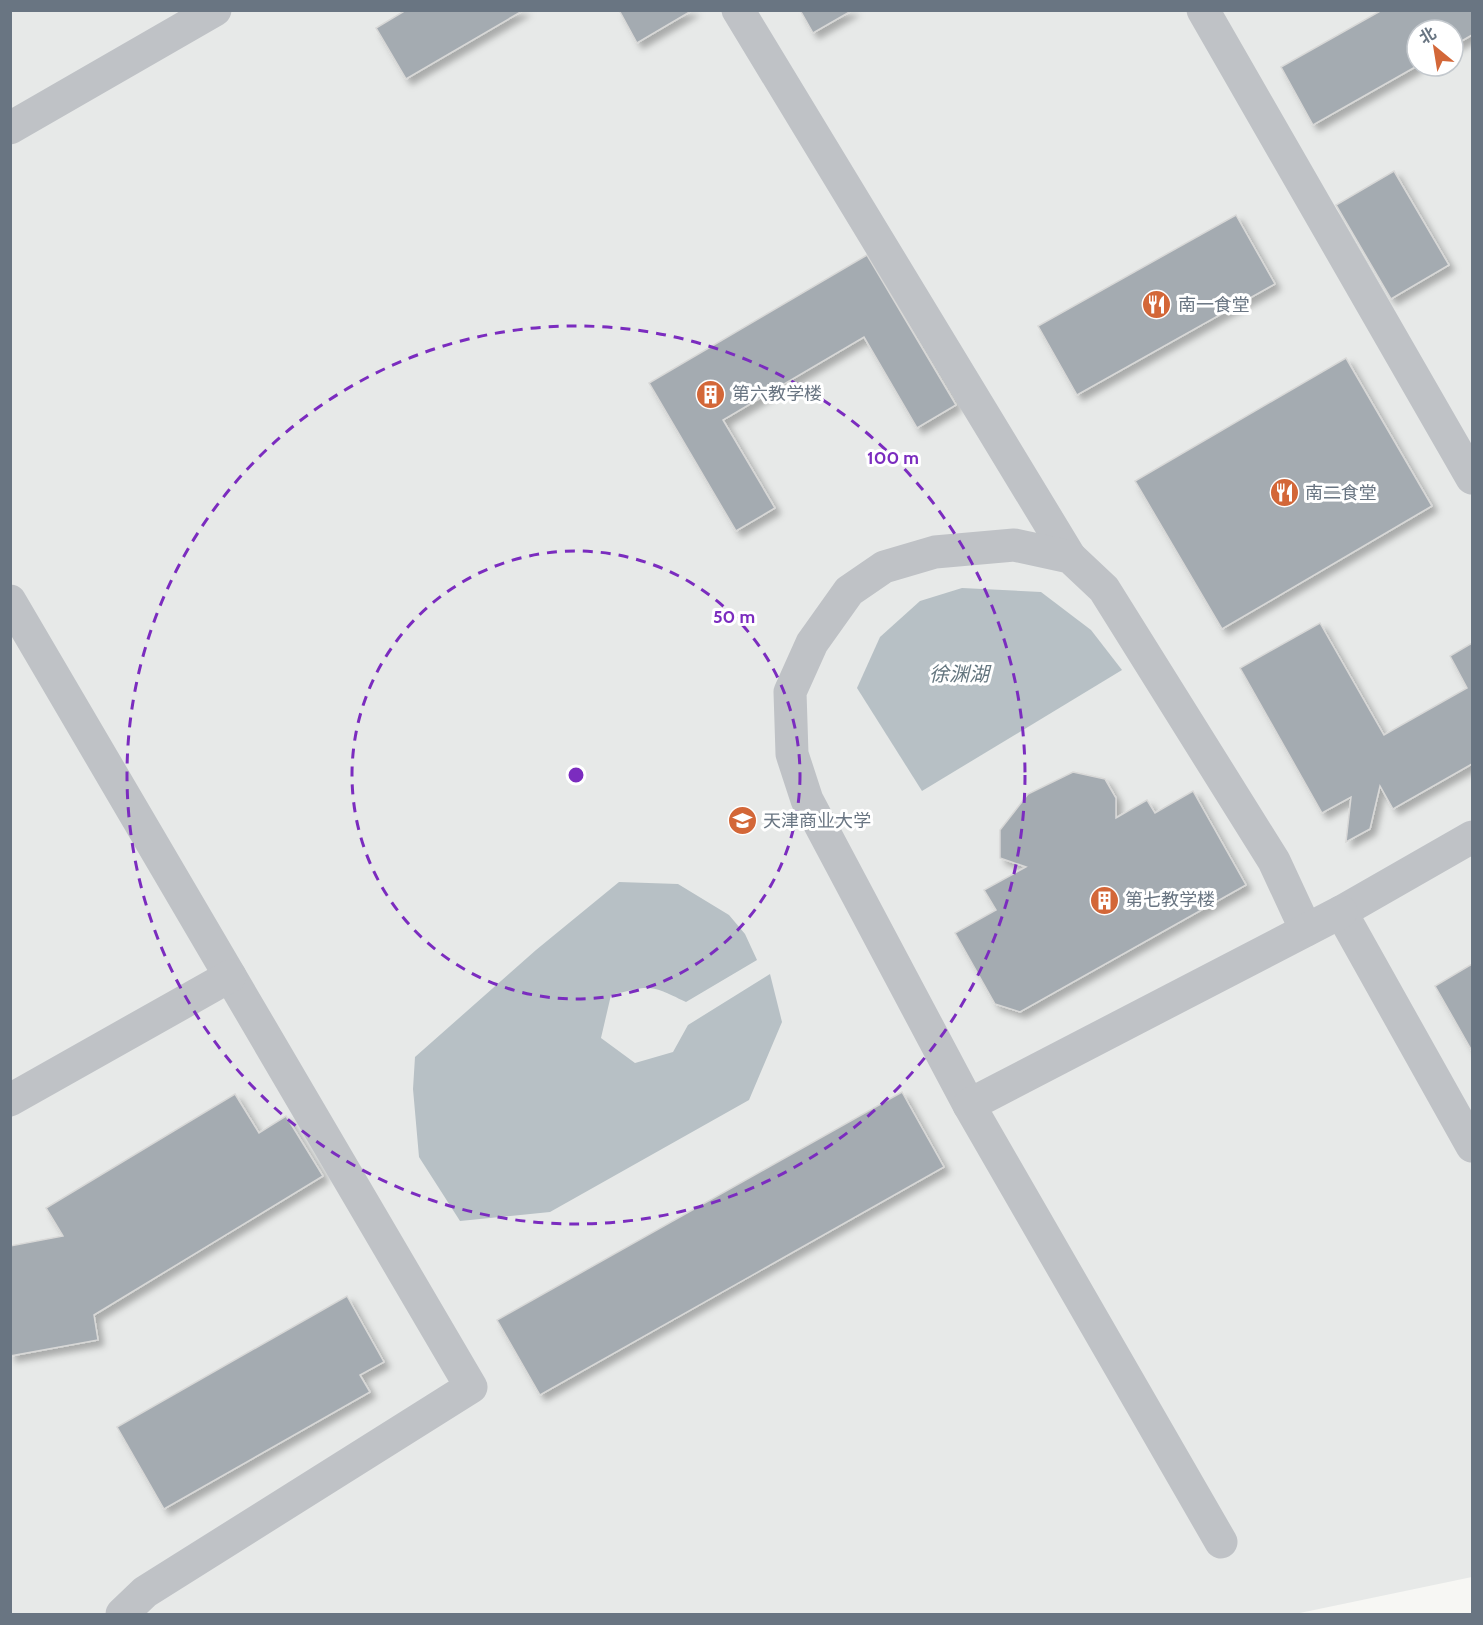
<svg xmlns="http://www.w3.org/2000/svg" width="1483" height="1625" font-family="Cabin,'Noto Sans SC',sans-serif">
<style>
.built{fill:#e7e9e8;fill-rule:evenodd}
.water{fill:#b7c0c5}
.building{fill:#a4abb1;stroke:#d8d8d7;stroke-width:1.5;filter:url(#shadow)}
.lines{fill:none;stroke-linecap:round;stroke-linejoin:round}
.minor{stroke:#bfc2c6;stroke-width:33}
.ring{fill:none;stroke:#7b2cbf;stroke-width:3;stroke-dasharray:10 8}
.labels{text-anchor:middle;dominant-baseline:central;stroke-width:6;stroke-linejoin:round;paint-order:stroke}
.poi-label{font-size:18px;fill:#697582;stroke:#fff;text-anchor:start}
.water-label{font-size:20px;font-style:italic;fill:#64767f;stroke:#fff}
.centre{fill:#7b2cbf;stroke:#fff;stroke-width:3}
.ring-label{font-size:18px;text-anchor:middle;font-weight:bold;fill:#7b2cbf;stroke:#fff;stroke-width:6;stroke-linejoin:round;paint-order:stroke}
</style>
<defs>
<filter id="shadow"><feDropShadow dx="5.5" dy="5.5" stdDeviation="3" flood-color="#0004"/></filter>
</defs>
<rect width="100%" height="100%" fill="#f7f7f4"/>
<path class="built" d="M11,11H1472V1577L1295,1614H11ZM1417,30H1453V66H1417Z"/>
<g class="water">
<path d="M962,588L1041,592L1091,630L1122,670L922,791L857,688L880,637L920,601Z"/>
<path d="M619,882L678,884L729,915L745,934L757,960L686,1002C650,984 650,985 611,995L601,1038L635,1063L673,1052L688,1025L770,974L782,1022L749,1100L550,1212L460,1221L419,1157L413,1089L415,1057L536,950Z"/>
</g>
<g class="building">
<path d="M406,10H524L406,79L376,28Z"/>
<path d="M619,10H693L637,43Z"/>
<path d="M800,10H853L813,33Z"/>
<path d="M1382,10H1472V35L1453,46V30H1417V66L1313,125L1281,67Z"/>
<path d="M1394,171L1449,265L1391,299L1336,205Z"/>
<path d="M1236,215L1275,284L1077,395L1038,326Z"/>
<path d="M867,255L956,405L917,428L864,337L723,420L775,508L736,531L649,383Z"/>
<path d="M1346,358L1432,506L1222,629L1135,481Z"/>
<path d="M1320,623L1384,735L1467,688L1450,656L1472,643V764L1393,809L1380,786L1370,829L1346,842L1351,797L1322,813L1240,668Z"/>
<path d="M1073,772L1105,779L1116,798V818L1147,800L1155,813L1193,791L1246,885L1020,1012L995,1004L955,933L996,910L984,890L1026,867L1000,858V830L1028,794Z"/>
<path d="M1472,964V1051L1435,986Z"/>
<path d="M902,1092L944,1167L540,1395L497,1320Z"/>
<path d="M235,1094L259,1133L286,1116L323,1176L94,1315L98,1340L10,1356V1246L63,1236L46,1208Z"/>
<path d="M347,1296L384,1362L360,1375L370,1392L164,1509L117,1427Z"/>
</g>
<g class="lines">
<g class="minor">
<path d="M738,10L1070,557"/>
<path d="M1203,10L1472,478"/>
<path d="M10,128L215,10"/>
<path d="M10,601L471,1387L145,1592L122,1614"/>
<path d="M1472,837L1341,912L1472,1146"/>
<path d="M10,1100L230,976"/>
<path d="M969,1105L807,800L792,754L790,692L812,643L849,591L884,567L935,552L1014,545L1070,557L1104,589L1274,861L1306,930"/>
<path d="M1221,1542L969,1105L1341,912"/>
</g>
</g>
<g class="ring">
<circle cx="576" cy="775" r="224"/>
<circle cx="576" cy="775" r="449"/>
</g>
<defs>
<symbol id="restaurant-disc" viewBox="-11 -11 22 22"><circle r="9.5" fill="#d36738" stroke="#fff"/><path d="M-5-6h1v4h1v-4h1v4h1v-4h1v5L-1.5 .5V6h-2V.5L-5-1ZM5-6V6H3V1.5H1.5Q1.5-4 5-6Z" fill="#fff"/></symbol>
<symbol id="building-disc" viewBox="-11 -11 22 22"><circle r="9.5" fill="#d36738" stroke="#fff"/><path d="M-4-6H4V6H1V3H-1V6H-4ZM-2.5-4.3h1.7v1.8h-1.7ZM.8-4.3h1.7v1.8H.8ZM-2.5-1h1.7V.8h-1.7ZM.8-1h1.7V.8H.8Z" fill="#fff"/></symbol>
<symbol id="university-disc" viewBox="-11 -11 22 22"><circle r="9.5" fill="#d36738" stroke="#fff"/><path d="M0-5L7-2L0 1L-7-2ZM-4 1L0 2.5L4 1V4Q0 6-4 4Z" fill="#fff"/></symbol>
</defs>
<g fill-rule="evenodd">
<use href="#restaurant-disc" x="1140" y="288" width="33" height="33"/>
<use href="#building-disc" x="694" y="378" width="33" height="33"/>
<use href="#restaurant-disc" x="1268" y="476" width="33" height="33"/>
<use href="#university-disc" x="726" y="804" width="33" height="33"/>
<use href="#building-disc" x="1088" y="884" width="33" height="33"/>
</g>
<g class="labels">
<g class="poi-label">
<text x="1178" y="305">南一食堂</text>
<text x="732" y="394">第六教学楼</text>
<text x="1305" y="493">南二食堂</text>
<text x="763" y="821">天津商业大学</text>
<text x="1125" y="900">第七教学楼</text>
</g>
<g class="water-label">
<text x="959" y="674">徐渊湖</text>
</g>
</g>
<circle cx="576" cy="775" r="9" class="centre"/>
<g class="ring-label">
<text x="893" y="464">100 m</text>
<text x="734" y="623">50 m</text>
</g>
<rect width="1483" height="1625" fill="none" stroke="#697582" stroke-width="24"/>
<g transform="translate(1435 48) rotate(330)"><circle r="28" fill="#ffffff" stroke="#c3c8cd" stroke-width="1.5"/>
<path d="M0-4.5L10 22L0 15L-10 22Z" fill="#d36738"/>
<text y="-9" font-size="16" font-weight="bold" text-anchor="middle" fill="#697582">北</text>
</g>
</svg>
